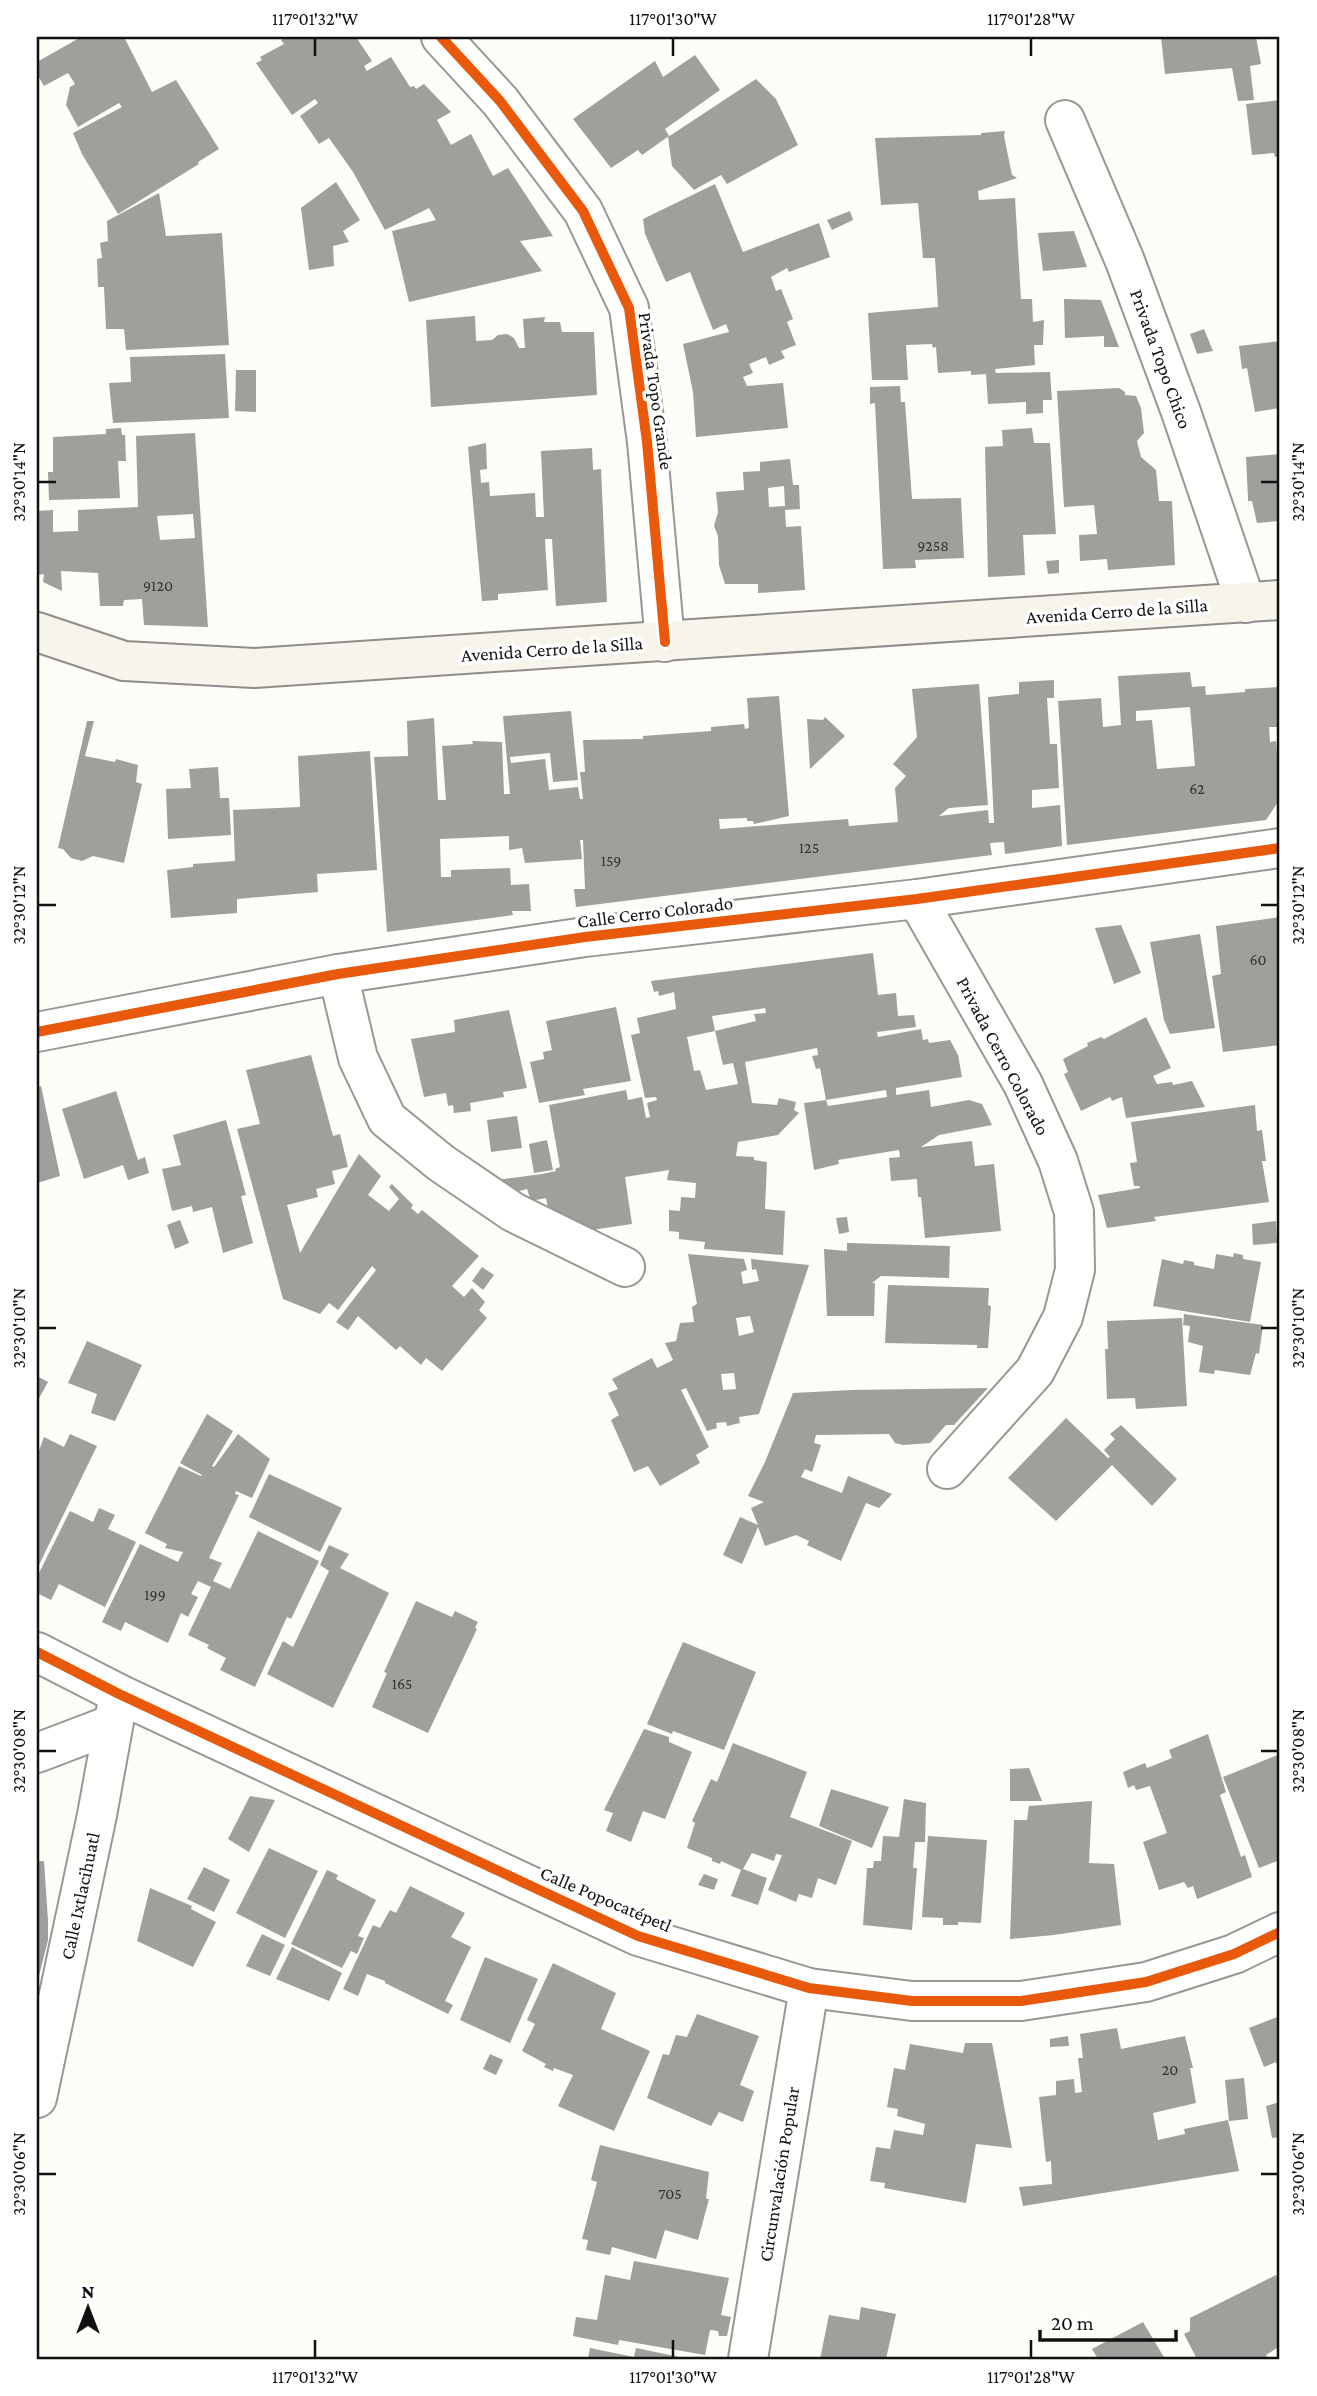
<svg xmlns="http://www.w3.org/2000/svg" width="1317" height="2396" font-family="'Crimson Pro',serif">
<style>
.building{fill:#a19f9c;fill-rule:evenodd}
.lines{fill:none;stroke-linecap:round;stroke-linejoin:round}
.street-casing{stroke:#979795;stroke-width:42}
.secondary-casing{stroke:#8e8d8b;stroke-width:42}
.street{stroke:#fffffe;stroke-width:38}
.secondary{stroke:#f6f4eb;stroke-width:38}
.cycleway-casing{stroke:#fff;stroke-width:15}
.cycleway{stroke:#e8590c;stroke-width:10}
.ticks{fill:none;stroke:#111;stroke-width:2.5}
.labels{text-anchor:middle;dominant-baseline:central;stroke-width:7;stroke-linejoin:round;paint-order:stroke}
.number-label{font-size:16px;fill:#353434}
.street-label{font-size:19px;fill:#111;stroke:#fff}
.neatline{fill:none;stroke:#111;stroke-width:2.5}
.ticks-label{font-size:18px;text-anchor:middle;fill:#111}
</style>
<rect width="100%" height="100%" fill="#fdfcf7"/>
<g class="building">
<path d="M81,37H124L152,92L176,80L219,149L198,162L199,164L118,214L82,154L73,133L122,107L119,103L78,127L66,105L70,87L75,84L68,73L44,86L37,74V62Z"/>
<path d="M285,37H356L372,61L364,66L367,71L391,57L410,87L414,86L416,89L424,84L451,112L437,120L451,145L471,134L493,176L508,168L553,236L520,241L542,271L409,302L392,231L436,220L429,208L385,230L353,172L329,138L319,144L300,116L318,103L315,99L292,115L256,63L262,60L260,57L284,44L281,40Z"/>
<path d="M1161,37H1256L1261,64L1250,66L1254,100L1238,101L1232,68L1165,74Z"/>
<path d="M695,55L720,90L665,129L669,136L642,155L638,150L611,168L573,119L655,61L663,77Z"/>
<path d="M756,79L776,99L798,145L727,184L721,175L694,190L672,166L668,137Z"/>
<path d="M1280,100V156L1275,157L1274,153L1252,155L1246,104Z"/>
<path d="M1005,131L1004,136L1012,175L1017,178L978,191L979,200L1015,198L1021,299H1032L1033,322L1044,320L1043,345H1034L1035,365L995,369L996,373L1050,372L1052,400H1043V413L1026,414V402L988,404L986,374L971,375V371L938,373L936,347L933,348L932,344L906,345L908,380H872L868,313L938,307L935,258H923L918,203L881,205L875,138L981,135V133Z"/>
<path d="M336,182L360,220L343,231L349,242L333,246L334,266L309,270L301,208Z"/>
<path d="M715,184L743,252L819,223L830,257L789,272L787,268L771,277L776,291L781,289L793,319L787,322L796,345L781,351L785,358L769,365L766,357L749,364L753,373L743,377L747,386L783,383L788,428L696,437L693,392L683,344L729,332L726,324L713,330L690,272L666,282L645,234L643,219Z"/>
<path d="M159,193L166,236L222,233L229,345L126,350L124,329H106L104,287H98L97,259L102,258L100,243L108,241L107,221Z"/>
<path d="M850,211L853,220L832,230L827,220Z"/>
<path d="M1074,231L1087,267L1043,271L1038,233Z"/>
<path d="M1064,299L1101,300L1119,347H1104V336L1065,338Z"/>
<path d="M475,316L476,341L492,340L498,335L507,334L514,338L519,348H525L523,319L545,317L544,322H560L562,332H594L597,395L431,407L426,320Z"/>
<path d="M1204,329L1213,351L1197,354L1190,334Z"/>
<path d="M1280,341V408L1255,412L1247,368L1242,369L1239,346Z"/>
<path d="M225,354L229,418L113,423L109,383L131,382L130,357Z"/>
<path d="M236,370H256V412L235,411Z"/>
<path d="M900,386L901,402H905L912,499L961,498L964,558L915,560L916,568L883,569L875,403L870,404V387Z"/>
<path d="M1119,388L1125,392V395L1136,396L1141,408L1144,433L1137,441L1141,457L1156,470L1159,501H1172L1175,565L1108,570L1107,559L1080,561L1079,535L1097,534L1094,505L1064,507L1057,391Z"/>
<path d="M121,428L122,435H125L126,461H118L120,498L49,500L48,472H53V437L106,434V429Z"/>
<path d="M1032,428L1034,443H1050L1056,534L1023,535L1025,575L988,577L985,447L1003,446L1002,430Z"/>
<path d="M195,433L208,627L144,625L142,599L124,600L123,606H100L98,573L61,571L62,591L43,582L44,574L37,575V511L53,510V532L78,531V510L138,507L136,436ZM193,514L195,538L160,540L157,516Z"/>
<path d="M486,443L487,469L480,470L481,483L489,482L490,496L535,493L536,517H544L541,451L592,448L593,470L601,469L607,602L556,606L552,539H545L548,590L498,594V600L482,601L468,447Z"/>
<path d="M1280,454V521L1257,523L1252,501H1248V498L1246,457Z"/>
<path d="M790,459L793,485H799L800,509L785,510L786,527L801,526L805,590L758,593V584H725L719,565L718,536L714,526L718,512L716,492L744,490L743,472L760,471V462ZM784,486L785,506L769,507L768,488Z"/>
<path d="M1059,560V573L1048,574L1046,561Z"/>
<path d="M1190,672L1192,687L1205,686L1206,695L1245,692V689L1280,687V727H1269L1270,742L1276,741L1280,799L1266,820L1067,845L1058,701L1101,698L1103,727L1121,725L1118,676ZM1190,707L1195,766L1157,769L1152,720L1136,721V711Z"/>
<path d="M1054,680V698H1047L1050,744H1057L1059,788L1032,790V808L1060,805L1062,846L1005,854L1004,842L990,843L992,855L576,907L574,889H585L583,840H580L582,859L525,863L522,848L509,850V836L440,839L441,877H451V870L510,868L511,885L529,884L531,911H512L513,915L387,932L374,757L408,756L407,721L434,718L438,800H446L442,746L473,744L472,741L502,742L504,794H510L503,716L571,711L578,780L553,782L550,753L510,757L511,763L545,759L549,790L578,787L580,799H583L580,772H585L583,740L643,739V736L711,731V727L744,724L745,729L749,728L747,698L779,696L789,816L754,824L753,821H747V818L719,819L720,829L848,819L849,826L898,822L895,788L906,776L893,764L917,737L912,689L979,684L988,805L949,808L939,816L988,810L989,823H994L988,697L1019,694V682Z"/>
<path d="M825,717L845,736L810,769L807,719L823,720Z"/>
<path d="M87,721H94L85,756L115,762L116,759L138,765L136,782L142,784L124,863L93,856L82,861L71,858L63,849L58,848Z"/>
<path d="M370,751L377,870L317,874L318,892L237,899V913L171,918L167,870L193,867V864L235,861L233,810L300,807L298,756Z"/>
<path d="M218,767L220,798H229L231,835L168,839L166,789L191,788L189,769Z"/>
<path d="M1280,917V1045L1223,1052L1212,976L1221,974L1216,926Z"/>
<path d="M1121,925L1141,973L1114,984L1095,928Z"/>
<path d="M1200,934L1215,1028L1170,1034L1164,1020L1150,942Z"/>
<path d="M873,953L878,995L896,993L898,1016L914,1015L916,1027L877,1032L878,1037L921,1029L923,1040L928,1039L929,1043L950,1040L958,1055L962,1077L896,1088V1095L929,1090L931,1107L969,1100L982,1104L992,1125L939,1135L921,1147L972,1141L975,1166L994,1164L1001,1231L925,1238L921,1197H918L917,1179L891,1181L889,1158L900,1157L899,1150L838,1160L839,1164L814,1170L804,1103L826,1100L828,1106L887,1097L886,1090L826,1100L820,1068L816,1069L812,1056L818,1055L817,1048L745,1062L752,1103L777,1105L779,1098L796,1102L794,1110L799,1113L778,1135L738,1142L736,1156L754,1157V1160L767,1162L765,1209L785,1211L783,1255L704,1249L705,1242L679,1239V1232L669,1231V1210L680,1211L681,1197L695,1198L696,1183L667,1180L669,1170L625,1177L632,1224L585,1231L549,1213L546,1198L531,1201L527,1189L516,1192L496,1180L542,1174L556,1171L555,1169L560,1167L549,1105L626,1090L628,1100L642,1097L646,1118L650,1117L647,1103L657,1100L656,1097L645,1098L631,1035L640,1033L637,1018L676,1009L674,992L659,996L658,991L654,992L651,981ZM765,1008L766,1013L754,1014L756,1021L715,1031L723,1065L733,1063L738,1084L706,1090L700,1070L694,1071L687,1037L715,1031L712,1016Z"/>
<path d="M616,1007L631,1081L583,1089L585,1095L539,1103L530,1062L544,1059L543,1052L552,1050L546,1021Z"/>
<path d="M509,1010L527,1088L503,1092L504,1097L470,1103L471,1111L454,1113L453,1105L448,1106L446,1093L424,1097L411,1039L455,1032L454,1020Z"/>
<path d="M1146,1017L1171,1068L1153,1076L1157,1084L1172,1082L1173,1085L1192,1081L1205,1107L1126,1118L1122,1097L1112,1101L1110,1097L1081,1111L1064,1074L1068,1072L1063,1059L1088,1046L1087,1043L1101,1037L1104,1039Z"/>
<path d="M311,1055L333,1136L340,1134L348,1167L332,1171L335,1184L316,1189L318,1197L287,1205L300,1253L359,1154L381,1176L368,1195L389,1211L399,1199L389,1187L392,1184L413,1205L411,1208L418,1214L422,1210L479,1256L452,1286L464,1297L472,1288L485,1302L479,1310L487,1318L442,1371L426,1358L421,1365L400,1346L396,1350L358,1316L348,1330L336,1322L376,1270L372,1266L338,1310L329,1303L320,1314L283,1299L237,1129L260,1124L246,1070Z"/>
<path d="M41,1086L60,1176L37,1183V1087Z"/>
<path d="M116,1091L138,1160L145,1157L149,1173L128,1180L123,1165L84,1179L62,1109Z"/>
<path d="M1255,1105L1257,1131L1262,1130L1266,1161H1262L1269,1202L1154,1217L1156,1221L1107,1228L1098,1195L1140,1188L1139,1186H1134L1130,1163L1137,1162L1131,1122Z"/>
<path d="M517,1116L522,1148L491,1152L487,1120Z"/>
<path d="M226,1120L246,1195L241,1196L253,1243L223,1253L212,1207L193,1212L192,1206L172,1211L162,1169L181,1165L173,1135Z"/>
<path d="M547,1140L553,1170L534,1173L529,1144Z"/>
<path d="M847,1217L849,1232L839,1234L836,1218Z"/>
<path d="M180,1220L189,1243L175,1249L167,1225Z"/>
<path d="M1276,1221L1277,1243L1253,1245L1252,1224Z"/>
<path d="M847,1243L950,1246L949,1278L881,1276L872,1283H875L874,1316H827L824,1249L847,1251Z"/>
<path d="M1234,1253L1243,1255V1259L1261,1262L1250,1322L1153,1306L1162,1259L1183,1264L1184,1260L1194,1262V1265L1214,1269L1216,1254L1233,1257Z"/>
<path d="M688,1254L744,1259L747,1270L741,1272L743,1284L759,1281L756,1269L752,1270L751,1259L809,1265L759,1414L739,1417L740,1423L727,1426L726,1422L716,1423L717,1428L707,1431L686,1388L681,1390L709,1447L696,1455L700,1463L660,1486L648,1466L634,1472L611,1420L619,1415L608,1393L618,1389L612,1379L652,1358L657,1368L673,1360L665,1343L676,1341L680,1323L694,1322L692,1307L697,1304ZM750,1316L754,1332L739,1336L736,1318ZM734,1373L736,1389L723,1390L721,1374Z"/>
<path d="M482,1267L494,1275L483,1290L472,1281Z"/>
<path d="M888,1285L989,1288L988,1305L991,1306L988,1348H977V1345L885,1343Z"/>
<path d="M1184,1314L1263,1325L1259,1354L1256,1353L1250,1375L1215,1370L1214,1374L1199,1372L1203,1346L1188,1342L1190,1326L1183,1325Z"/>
<path d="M1182,1318L1187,1406L1136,1409L1135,1398L1107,1399L1105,1349H1108L1107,1321Z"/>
<path d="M87,1341L142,1365L115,1421L91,1413L97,1394L68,1383Z"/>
<path d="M37,1376L48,1382L37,1402Z"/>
<path d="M988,1388L954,1425H946L930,1443L903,1445L895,1443L889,1434L816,1435L814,1443L821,1445L812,1472L805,1469L801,1477L842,1493L848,1476L892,1494L879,1508L866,1503L841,1561L807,1545L809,1541L796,1535L765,1546L758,1527L742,1564L723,1555L740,1517L758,1525L751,1508L764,1502L748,1496L765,1462L793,1393L852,1390Z"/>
<path d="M207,1414L233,1431L212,1466L214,1467L238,1434L270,1459L252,1498L236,1491L235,1494L239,1495L209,1558L222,1563L213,1581L230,1589L258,1531L319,1561L291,1619L287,1617L255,1687L220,1670L226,1658L207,1648L209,1645L188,1635L211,1587L198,1581L191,1594L198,1597L188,1617L181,1613L168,1643L125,1622L121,1631L102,1622L140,1544L178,1562L183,1552L165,1548L167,1544L145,1533L179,1466L201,1476L202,1475L180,1463Z"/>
<path d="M1066,1418L1108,1458L1110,1457L1104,1450L1115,1439L1110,1434L1121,1425L1177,1479L1152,1506L1112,1465L1056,1521L1008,1478Z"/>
<path d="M70,1434L97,1446L37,1569V1456L44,1437L64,1447Z"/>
<path d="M269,1474L342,1508L320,1552L249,1517Z"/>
<path d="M99,1508L115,1515L108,1529L136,1542L105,1607L59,1584L51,1600L37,1593V1577L70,1511L93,1522Z"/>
<path d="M329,1545L349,1554L340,1568L389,1593L333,1708L267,1674L283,1641L293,1647L329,1571L320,1565Z"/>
<path d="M416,1601L452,1617L455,1611L478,1622L475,1628L477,1629L428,1733L372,1707L387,1673L384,1672Z"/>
<path d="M683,1642L756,1672L724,1750L673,1731L672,1734L647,1724Z"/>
<path d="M644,1729L669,1737V1742L692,1752L665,1819L643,1811L631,1842L606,1831L613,1813L604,1810Z"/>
<path d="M1208,1734L1226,1792L1220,1795L1241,1857L1245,1855L1252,1877L1197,1899L1193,1886L1188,1888L1184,1882L1159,1890L1143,1842L1167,1833L1150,1786L1136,1790L1134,1785L1128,1788L1123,1772L1145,1763L1147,1768L1172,1758L1169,1750Z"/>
<path d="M733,1743L807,1772L790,1817L852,1841L836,1885L818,1878L812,1898L799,1894L796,1902L768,1890L782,1855L776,1854L774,1861L752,1853L743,1869L767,1878L758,1905L731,1896L741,1870L721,1861L720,1864L712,1861V1858L687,1848L695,1823L692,1821L711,1779L717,1782Z"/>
<path d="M1280,1754V1860L1259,1868L1223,1777Z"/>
<path d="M1029,1768L1042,1801H1010V1769Z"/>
<path d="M831,1789L889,1807L872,1848L819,1826Z"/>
<path d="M250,1796L275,1800L249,1852L228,1839Z"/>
<path d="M904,1799L926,1803L925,1842H915L913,1868H917L912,1930L863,1925L867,1868H873L874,1861H881L883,1836L899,1837Z"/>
<path d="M1092,1801L1089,1863L1114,1864L1121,1925L1054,1935L1010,1939L1014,1820H1027L1029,1806Z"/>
<path d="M928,1836L987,1840L981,1923L958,1922V1925H943V1918L922,1917Z"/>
<path d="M269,1848L318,1871L285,1938L236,1913Z"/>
<path d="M37,1861H44L48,1920V1940L38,1980Z"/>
<path d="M204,1867L230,1880L214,1912L187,1899Z"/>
<path d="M327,1870L338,1875L336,1879L376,1900L358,1936L364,1938L357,1954L351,1951L342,1968L291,1944Z"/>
<path d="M704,1874L718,1879L714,1890L698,1885Z"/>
<path d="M410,1886L465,1913L451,1937L471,1947L445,2001L453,2005L448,2014L385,1983V1981L367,1974L358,1996L343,1989L373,1925L380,1928L390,1910L396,1913Z"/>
<path d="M150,1888L192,1906L191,1909L216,1922L193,1967L137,1941Z"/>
<path d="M262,1934L285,1945L270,1976L246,1966Z"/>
<path d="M292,1947L342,1973L329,2001L276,1979Z"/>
<path d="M485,1957L538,1979L510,2043L460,2020Z"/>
<path d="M553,1963L616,1993L601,2029L650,2051L614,2131L558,2106L573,2075L554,2068L553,2071L544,2067L546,2064L522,2051L535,2024L527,2020Z"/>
<path d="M697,2014L759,2036L740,2085L754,2091L743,2122L719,2112L711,2126L647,2098L663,2054L669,2055L676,2035L687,2037Z"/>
<path d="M1280,2016V2072L1276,2062L1264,2067L1249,2028Z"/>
<path d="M1117,2028L1121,2049L1185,2036L1193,2068H1190L1196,2103L1153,2113L1158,2140L1185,2134L1184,2129L1228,2120L1239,2171L1023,2206L1019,2187L1052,2184L1051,2161L1046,2162L1039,2097L1056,2095V2081L1074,2079L1075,2093L1082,2092L1078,2058H1083L1080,2034Z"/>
<path d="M1068,2036L1069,2046L1050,2047V2039Z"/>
<path d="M965,2043H992L1012,2148L976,2144L966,2203L884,2188L885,2183L870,2181L876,2147L890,2149L894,2130L923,2135L925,2124L897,2116L898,2109L887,2107L894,2068L905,2070L910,2044L963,2053Z"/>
<path d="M490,2054L503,2060L496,2075L483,2069Z"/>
<path d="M1244,2078L1248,2119L1229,2121L1225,2080Z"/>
<path d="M1280,2102V2137L1272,2138L1266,2106Z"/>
<path d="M600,2145L709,2172L706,2199H709L698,2240L665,2230L656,2259L612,2247L610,2255L586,2250L588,2240L582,2239L597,2182L591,2180Z"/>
<path d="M634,2261L729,2278L721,2315L731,2317L727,2336H719L718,2331L710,2330L705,2355L619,2340L618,2345L573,2336L576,2317L597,2320L605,2275L630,2280Z"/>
<path d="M1276,2275L1280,2285V2346L1266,2355L1268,2359H1197L1184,2334L1190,2331V2318Z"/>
<path d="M861,2307L896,2314L886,2359H820L829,2315L859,2320Z"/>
<path d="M1143,2322L1165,2359H1098L1092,2349Z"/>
<path d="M590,2348L634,2357L636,2348L689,2359H588Z"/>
</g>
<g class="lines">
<defs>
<g id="street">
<path d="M441,37L500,101L583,211L629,308L647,442L665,642"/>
<path d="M1065,120L1125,261L1181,412L1246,603"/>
<path d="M917,899L1023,1084L1058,1161L1074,1212L1075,1270L1063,1317L1035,1371L947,1469"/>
<path d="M338,974L358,1058L387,1119L441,1163L513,1212L625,1267"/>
<path d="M37,1032L338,974L585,937L917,899L1280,848"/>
<path d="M37,1652L119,1694L638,1936L809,1988L912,2001H1021L1146,1982L1234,1954L1280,1932"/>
<path d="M37,1753L113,1724"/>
<path d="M37,2098L97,1815L119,1694"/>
<path d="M748,2359L809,1988"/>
</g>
<path id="secondary" d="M37,632L124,661L254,668L1280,600"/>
</defs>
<use href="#street" class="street-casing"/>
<use href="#secondary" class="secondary-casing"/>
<use href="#street" class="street"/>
<use href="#secondary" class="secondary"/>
<defs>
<g id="cycleway">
<path d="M441,37L500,101L583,211L629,308L647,442L665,642"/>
<path d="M37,1032L338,974L585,937L917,899L1280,848"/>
<path d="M37,1652L119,1694L638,1936L809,1988L912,2001H1021L1146,1982L1234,1954L1280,1932"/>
</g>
</defs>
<use href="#cycleway" class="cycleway-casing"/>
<use href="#cycleway" class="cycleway"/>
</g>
<path class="ticks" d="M315,38V56M673,38V56M1031,38V56M38,482H56M1261,482H1278M38,905H56M1261,905H1278M38,1328H56M1261,1328H1278M38,1751H56M1261,1751H1278M38,2174H56M1261,2174H1278M315,2340V2358M673,2340V2358M1031,2340V2358"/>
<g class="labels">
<g class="number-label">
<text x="933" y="545">9258</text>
<text x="158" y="585">9120</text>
<text x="1197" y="788">62</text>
<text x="809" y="847">125</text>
<text x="611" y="860">159</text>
<text x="1258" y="959">60</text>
<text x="155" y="1594">199</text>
<text x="402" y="1683">165</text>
<text x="1170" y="2069">20</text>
<text x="670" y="2193">705</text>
</g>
<g class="street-label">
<text transform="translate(1161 359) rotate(70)">Privada Topo Chico</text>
<text transform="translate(656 391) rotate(82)">Privada Topo Grande</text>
<text transform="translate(1117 611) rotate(-4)">Avenida Cerro de la Silla</text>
<text transform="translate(552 649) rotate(-4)">Avenida Cerro de la Silla</text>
<text transform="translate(655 912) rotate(-7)">Calle Cerro Colorado</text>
<text transform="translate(1003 1056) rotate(62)">Privada Cerro Colorado</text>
<text transform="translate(80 1896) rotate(-78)">Calle Ixtlacihuatl</text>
<text transform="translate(606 1899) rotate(23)">Calle Popocatépetl</text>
<text transform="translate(779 2174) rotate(-81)">Circunvalación Popular</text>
</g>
</g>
<rect width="1317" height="2396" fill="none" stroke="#ffffff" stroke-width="77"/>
<g transform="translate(88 2308)" stroke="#ffffff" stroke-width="5" paint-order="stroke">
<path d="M0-5L12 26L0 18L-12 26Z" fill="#111111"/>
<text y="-10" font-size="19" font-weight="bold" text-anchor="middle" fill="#111111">N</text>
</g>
<path d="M1040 2330v10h136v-10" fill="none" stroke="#111111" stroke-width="3.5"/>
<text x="1051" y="2330" font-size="21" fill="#111111" stroke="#ffffff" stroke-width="5" paint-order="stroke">20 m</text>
<rect x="38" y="38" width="1240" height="2320" class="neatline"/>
<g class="ticks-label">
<text x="315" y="25">117°01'32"W</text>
<text x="673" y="25">117°01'30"W</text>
<text x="1031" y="25">117°01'28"W</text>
<text transform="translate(19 482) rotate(-90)" y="6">32°30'14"N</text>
<text transform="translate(1298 482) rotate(-90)" y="6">32°30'14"N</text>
<text transform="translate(19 905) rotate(-90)" y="6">32°30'12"N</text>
<text transform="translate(1298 905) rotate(-90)" y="6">32°30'12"N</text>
<text transform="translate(19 1328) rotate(-90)" y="6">32°30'10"N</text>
<text transform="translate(1298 1328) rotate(-90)" y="6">32°30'10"N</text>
<text transform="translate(19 1751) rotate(-90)" y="6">32°30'08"N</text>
<text transform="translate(1298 1751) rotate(-90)" y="6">32°30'08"N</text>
<text transform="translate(19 2174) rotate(-90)" y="6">32°30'06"N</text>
<text transform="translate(1298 2174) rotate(-90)" y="6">32°30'06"N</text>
<text x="315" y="2383">117°01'32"W</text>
<text x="673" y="2383">117°01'30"W</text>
<text x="1031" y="2383">117°01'28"W</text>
</g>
</svg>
